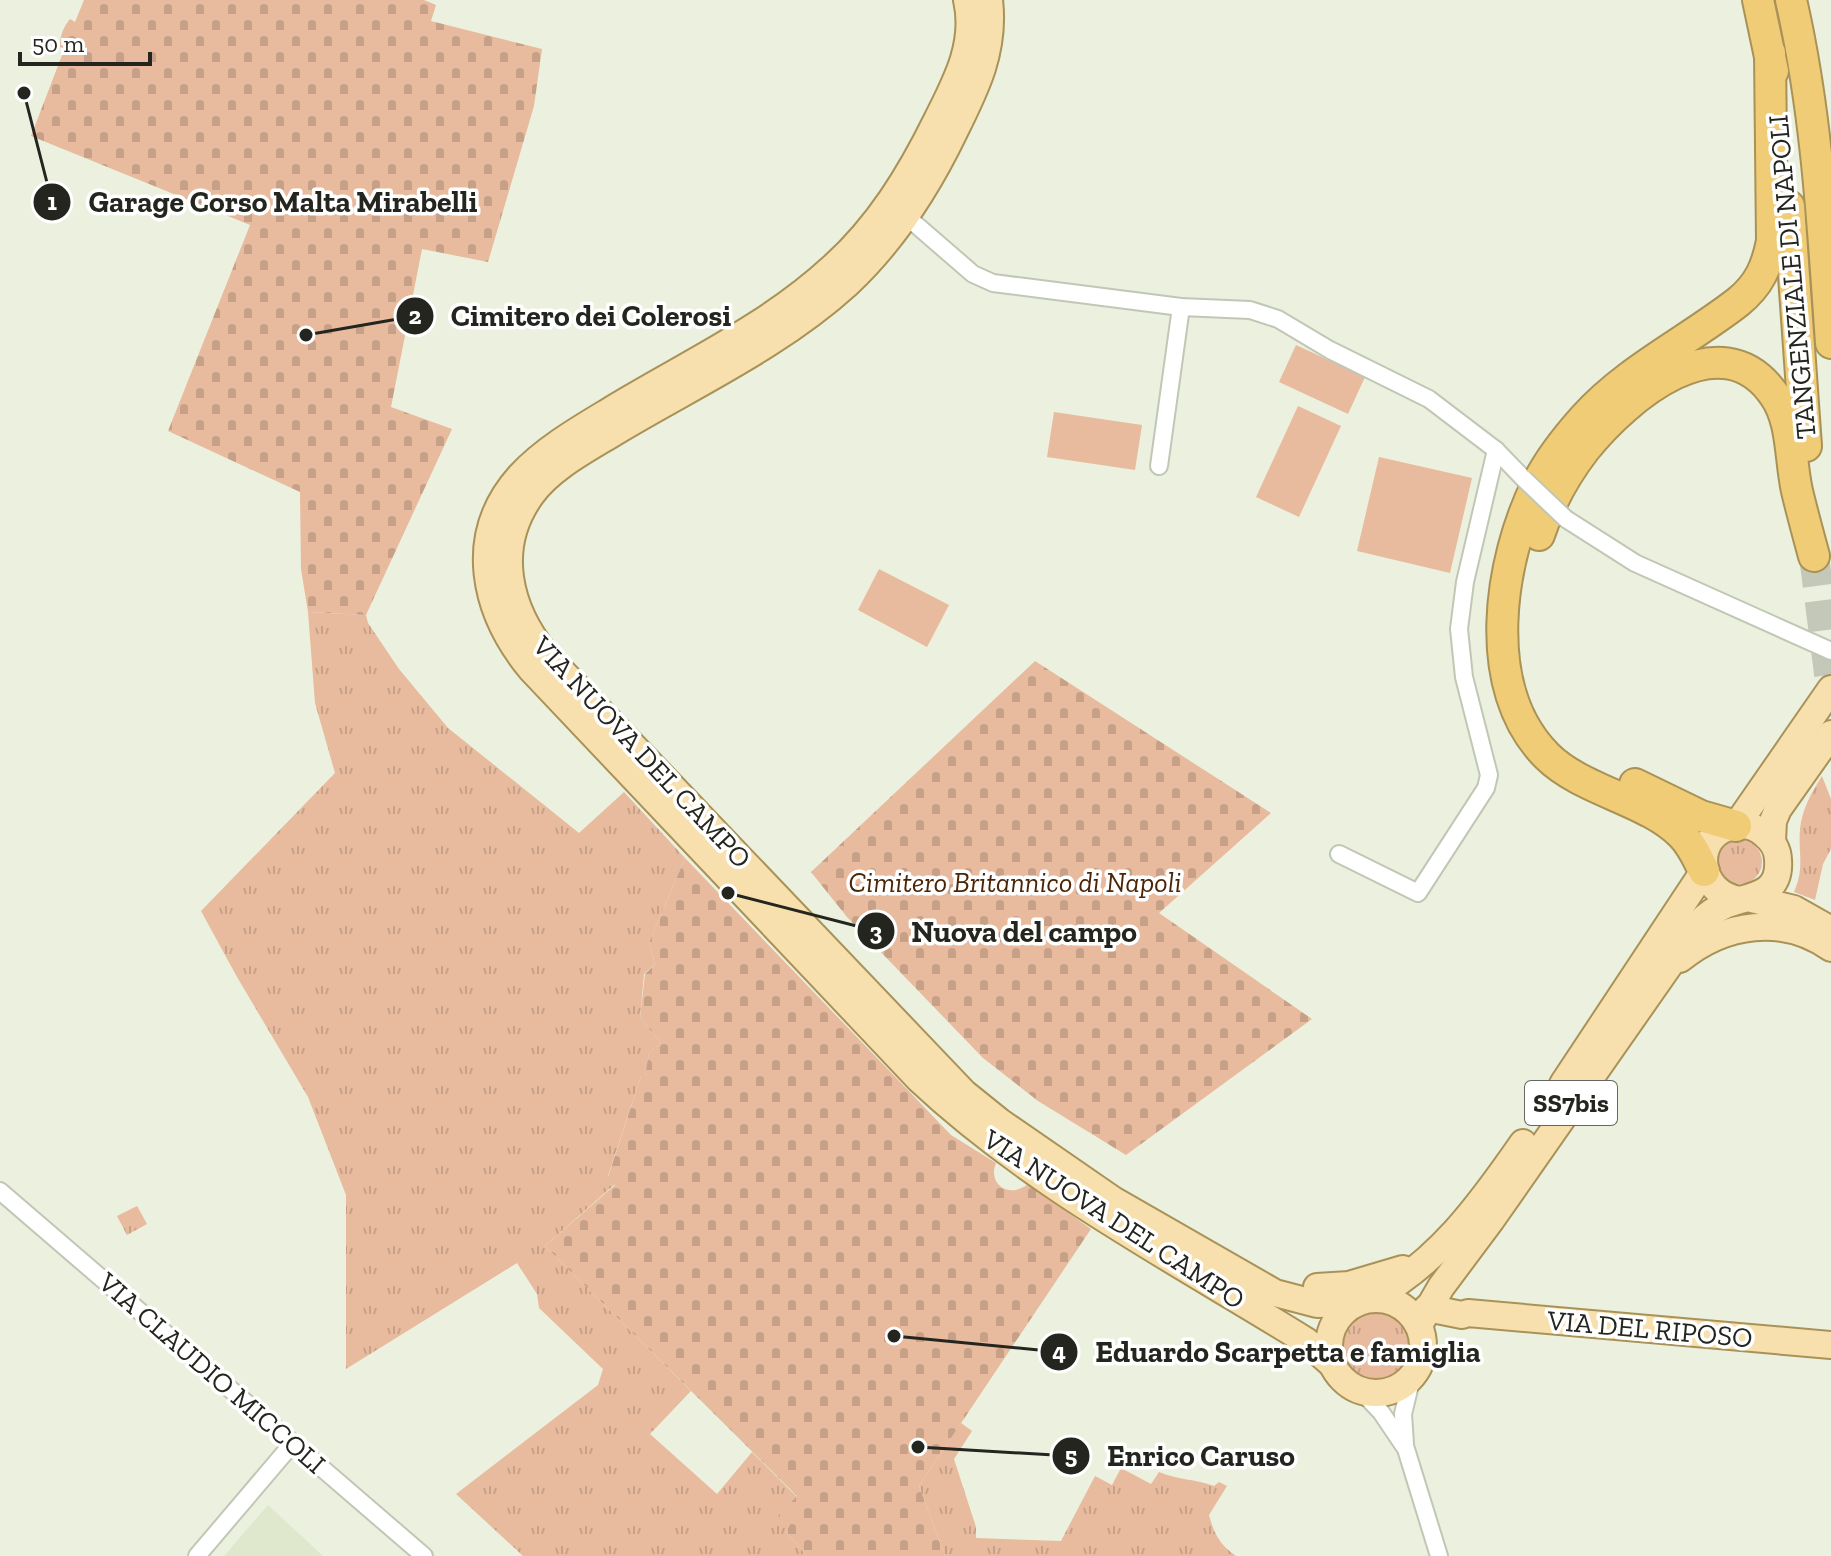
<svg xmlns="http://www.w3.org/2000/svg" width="1831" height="1556" font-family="'Zilla Slab',serif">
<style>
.built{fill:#dfe7cd}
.grass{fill:url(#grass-tufts)}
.cemetery{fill:url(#cemetery-stones)}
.garden{fill:#e8ba9e}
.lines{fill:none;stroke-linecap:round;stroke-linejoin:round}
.motorway-tunnel{stroke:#c3c8b8;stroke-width:30;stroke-dasharray:30 15;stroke-linecap:butt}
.minor-casing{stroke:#c1c7b5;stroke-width:20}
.primary-casing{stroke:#a99258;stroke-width:30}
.motorway-casing{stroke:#a99258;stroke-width:34}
.minor{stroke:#fff;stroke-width:16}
.primary{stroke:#f7e0ad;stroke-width:26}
.motorway{stroke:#f1cc77;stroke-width:30}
.minor-bridge-casing{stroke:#c1c7b5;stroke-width:20;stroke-linecap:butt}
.minor-bridge{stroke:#fff;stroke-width:16}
.labels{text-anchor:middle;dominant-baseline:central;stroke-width:7;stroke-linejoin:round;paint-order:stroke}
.shield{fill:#fff;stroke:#656662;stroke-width:2}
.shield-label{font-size:26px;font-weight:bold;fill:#23251e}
.street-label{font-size:28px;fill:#23251e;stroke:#fff}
.park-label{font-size:28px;font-style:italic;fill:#4c2506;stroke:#fff}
.leader{fill:none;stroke:#23251e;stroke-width:3}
.callout-dot{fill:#23251e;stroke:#fff;stroke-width:3}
.mark-label{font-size:24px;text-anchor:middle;font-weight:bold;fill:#fff}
.callout-label{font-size:30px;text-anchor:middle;font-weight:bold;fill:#23251e;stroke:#fff;stroke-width:7;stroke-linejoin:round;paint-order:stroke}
</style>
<defs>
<pattern id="grass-tufts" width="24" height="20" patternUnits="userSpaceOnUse" patternTransform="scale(2)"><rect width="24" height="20" fill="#e8ba9e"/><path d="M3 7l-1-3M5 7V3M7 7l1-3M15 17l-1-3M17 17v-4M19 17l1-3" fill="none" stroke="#c7a088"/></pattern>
<pattern id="cemetery-stones" width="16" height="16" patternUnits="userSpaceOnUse" patternTransform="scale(2)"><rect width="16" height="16" fill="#e8ba9e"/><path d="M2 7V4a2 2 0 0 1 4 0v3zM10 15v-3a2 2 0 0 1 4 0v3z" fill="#c7a088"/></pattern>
</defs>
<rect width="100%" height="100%" fill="#ebf1de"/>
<path class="built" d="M268,1505L323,1556H224Z"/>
<g class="grass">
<path d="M308,612L366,615L368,623L399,669L448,728L579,833L624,792L685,858L649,943L655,964L644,974L640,1018L661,1043L649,1052L645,1077L641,1076L608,1176L615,1184L545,1246L691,1391L650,1434L717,1494L752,1452L797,1497L791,1524L786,1532L807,1556H523L456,1494L598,1385L603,1369L539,1308L537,1294L517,1263L346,1369V1195L308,1097L237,977L201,911L335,773L315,703Z"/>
<path d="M1822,776L1831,799V849L1823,864L1815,900L1794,892C1805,867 1798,854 1800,829C1802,810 1811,793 1822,776Z"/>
<circle cx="1740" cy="862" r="22"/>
<path d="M137,1206L147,1224L127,1235L117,1216Z"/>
<circle cx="1376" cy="1346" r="40"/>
<path d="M961,1423L972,1431L954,1459L976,1527V1538L1061,1541L1095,1476L1112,1485L1121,1468L1151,1484L1159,1472C1177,1480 1196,1479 1214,1486L1219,1482L1227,1486L1209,1515C1214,1534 1220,1545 1236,1556H945L919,1486Z"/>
</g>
<g class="cemetery">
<path d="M84,0H424L436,5L431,21L542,49L534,106L488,262L422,249L391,407L452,429L366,615L308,612L301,569L300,492L168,431L250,225L31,136L64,50L60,47C60,35 63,28 70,19L75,22Z"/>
<path d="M1035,661L1271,813L1159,913L1312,1019L1126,1155L1038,1101L983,1058L847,917L811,872Z"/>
<path d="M685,858L951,1135L996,1163C987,1185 1010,1199 1028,1184L1091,1229L919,1486L945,1556H807L786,1532L791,1523L778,1516L797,1496L545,1246L615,1185L608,1177L641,1076H645L649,1052L661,1043L640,1018L645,974L655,964L649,943Z"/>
</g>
<g class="garden">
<path d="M1296,345L1365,377L1348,414L1279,382Z"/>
<path d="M1298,406L1341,426L1299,517L1256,497Z"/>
<path d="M1054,412L1142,425L1135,470L1047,457Z"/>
<path d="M1379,457L1472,478L1450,573L1357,551Z"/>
<path d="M879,569L949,605L927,647L858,610Z"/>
</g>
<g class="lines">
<path class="motorway-tunnel" d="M1814,556L1831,689"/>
<defs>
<g id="minor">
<path d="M906,216L973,274L993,283L1181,307L1250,310L1278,319L1330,350L1429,399L1496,450L1524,479"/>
<path d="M1159,466L1181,307"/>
<path d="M1566,519L1635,563L1831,651"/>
<path d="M1339,854L1418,893L1486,788L1489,775L1464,677L1459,629L1465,582L1496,450"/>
<path d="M0,1191L424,1556"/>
<path d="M1361,1391L1381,1412L1406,1449L1439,1556"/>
<path d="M1405,1444L1403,1414L1412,1377"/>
<path d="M197,1556L293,1443"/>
</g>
<g id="primary">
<path d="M967,0C977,44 956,82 937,120C910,175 878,227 832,268C767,328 683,366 608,412C578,430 544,450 520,476C466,536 484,612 531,669L919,1079C1033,1186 1174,1259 1306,1341L1333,1365"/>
<path d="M989,0C995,50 976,88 954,132C927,188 893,241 847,284C780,345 695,384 618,430C589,448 551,467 531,495C493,548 508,608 546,655L964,1093L1000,1122L1113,1200L1275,1293L1317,1304L1357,1303"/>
<path d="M1736,826L1831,689"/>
<path d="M1772,841L1773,821L1778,809L1831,734"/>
<path d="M1752,899L1794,909L1831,930"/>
<path d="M1680,959C1724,923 1783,914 1831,948"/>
<path d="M1563,1084L1704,871"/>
<path d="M1317,1287L1349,1285L1403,1269"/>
<path d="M1371,1299C1438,1263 1480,1205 1523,1143"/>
<circle cx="1376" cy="1346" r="47"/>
<path d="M1427,1308L1462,1315L1468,1313L1831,1345"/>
<path d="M1419,1325L1441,1287L1491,1220L1698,924C1705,917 1714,910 1723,906C1747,895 1781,898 1778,860C1778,850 1772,840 1764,834C1756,827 1745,824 1735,826C1690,833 1696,895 1741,900"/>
</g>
<g id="motorway">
<path d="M1758,0L1773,71"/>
<path d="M1791,0C1817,113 1823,228 1831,343"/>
<path d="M1789,206L1806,446"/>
<path d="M1539,535C1549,504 1565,475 1585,449C1625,399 1721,316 1775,396C1793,422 1790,460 1797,491C1802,512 1808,534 1814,556"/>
<path d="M1635,784L1701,816L1736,826"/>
<path d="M1704,871C1698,859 1692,845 1682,835C1648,800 1582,791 1547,756C1479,688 1499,560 1538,482C1549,460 1567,437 1584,418C1627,370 1688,341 1738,302C1759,285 1767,267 1772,241L1770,53"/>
</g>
</defs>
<use href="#minor" class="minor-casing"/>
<use href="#primary" class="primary-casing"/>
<use href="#motorway" class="motorway-casing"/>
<use href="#minor" class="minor"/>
<use href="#primary" class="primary"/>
<use href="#motorway" class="motorway"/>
<defs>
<path id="minor-bridge" d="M1524,479L1566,519"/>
</defs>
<use href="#minor-bridge" class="minor-bridge-casing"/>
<use href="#minor-bridge" class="minor-bridge"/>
</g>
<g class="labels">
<rect class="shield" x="1525" y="1081" width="92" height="44" rx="6"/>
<g class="shield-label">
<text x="1571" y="1103">SS7bis</text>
</g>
<g class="street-label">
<text transform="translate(1792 277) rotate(-95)">TANGENZIALE DI NAPOLI</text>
<text transform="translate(642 752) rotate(47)">VIA NUOVA DEL CAMPO</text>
<text transform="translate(1114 1219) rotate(33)">VIA NUOVA DEL CAMPO</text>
<text transform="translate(1650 1329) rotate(5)">VIA DEL RIPOSO</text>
<text transform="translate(212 1373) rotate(41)">VIA CLAUDIO MICCOLI</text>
</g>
<g class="park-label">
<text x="1015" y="882">Cimitero Britannico di Napoli</text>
</g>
</g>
<path class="leader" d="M24 93L52 202M306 335L415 316M728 893L876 931M894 1336L1059 1352M918 1447L1071 1456"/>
<g class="callout-dot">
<circle cx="24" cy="93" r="8"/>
<circle cx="306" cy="335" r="8"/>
<circle cx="728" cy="893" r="8"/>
<circle cx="894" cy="1336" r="8"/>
<circle cx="918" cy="1447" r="8"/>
<circle cx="52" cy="202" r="20"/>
<circle cx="415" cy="316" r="20"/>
<circle cx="876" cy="931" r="20"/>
<circle cx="1059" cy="1352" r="20"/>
<circle cx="1071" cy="1456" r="20"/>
</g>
<g class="mark-label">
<text x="52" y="210">1</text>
<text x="415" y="324">2</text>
<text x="876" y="940">3</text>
<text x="1059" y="1360">4</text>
<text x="1071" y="1464">5</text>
</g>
<g class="callout-label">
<text x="283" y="212">Garage Corso Malta Mirabelli</text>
<text x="591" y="326">Cimitero dei Colerosi</text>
<text x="1024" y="942">Nuova del campo</text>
<text x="1288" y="1362">Eduardo Scarpetta e famiglia</text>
<text x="1201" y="1466">Enrico Caruso</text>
</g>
<path d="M20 52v12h130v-12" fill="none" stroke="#23251e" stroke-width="4"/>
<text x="32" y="52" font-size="24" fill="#23251e" stroke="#ffffff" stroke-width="6" paint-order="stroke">50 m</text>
</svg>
